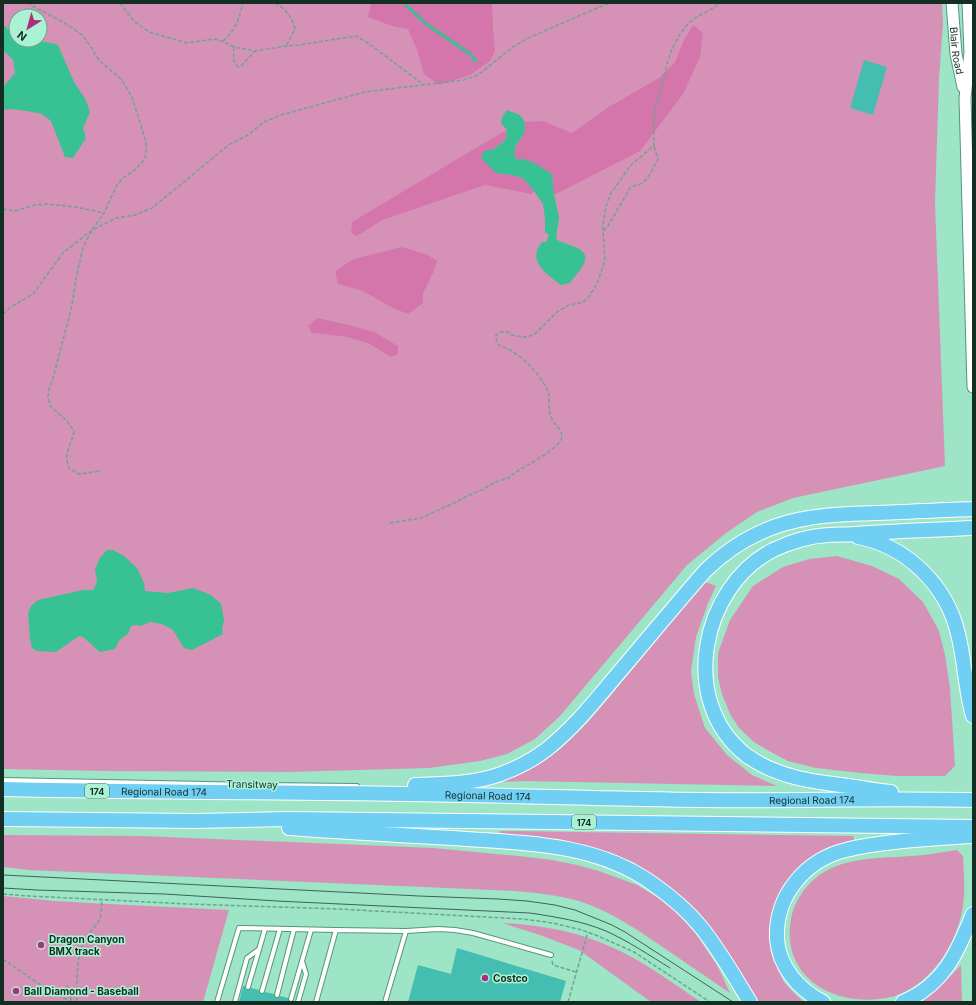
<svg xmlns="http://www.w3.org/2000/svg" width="976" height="1005" font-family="Inter,sans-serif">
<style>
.green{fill:#d691b7;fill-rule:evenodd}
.forest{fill:#d476ac}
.water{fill:#38c193}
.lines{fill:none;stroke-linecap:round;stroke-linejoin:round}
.stream{stroke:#38c193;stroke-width:3}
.building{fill:#45beb2}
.service-casing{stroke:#53967b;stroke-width:6}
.secondary-casing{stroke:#53967b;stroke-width:13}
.motorway-casing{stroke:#fff;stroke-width:16}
.path{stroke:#6da58d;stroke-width:1.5;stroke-dasharray:4 2;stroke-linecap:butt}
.service{stroke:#fff;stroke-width:4}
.secondary{stroke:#fff;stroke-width:11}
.motorway{stroke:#71cff4;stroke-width:14}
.tram{stroke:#3c6454;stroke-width:1}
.poi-dot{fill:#ac2f7f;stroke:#abf1d3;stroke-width:1.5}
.labels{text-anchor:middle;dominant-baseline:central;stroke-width:3;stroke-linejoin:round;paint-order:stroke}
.shield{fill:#abf1d3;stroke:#416958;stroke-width:1}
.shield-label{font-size:9px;font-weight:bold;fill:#132f24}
.street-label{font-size:10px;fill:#132f24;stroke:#abf1d3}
.poi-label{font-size:10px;font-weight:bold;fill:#132f24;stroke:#abf1d3;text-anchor:start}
</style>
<rect width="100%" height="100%" fill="#9ee4c6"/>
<g class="green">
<path d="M3,3H942L943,23L939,78L935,203L945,466L793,498L757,512L726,533L687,565L560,716L535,739L507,754L480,761L429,768L288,772L104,771L3,769ZM16,16H40V40H16Z"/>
<path d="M837,556L872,566L899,579L923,602L939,631L945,655L950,688L955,766L945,776H897L860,773L816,768L788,761L771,752L754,742L739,728L730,714L722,694L718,677V653L730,620L753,586L783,567L809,559Z"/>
<path d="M705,582L716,586L708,603L696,637L691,671L694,694L705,728L727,755L752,775L777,786L523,781L501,782L521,773L544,761L559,750L570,740L588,722L611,695Z"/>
<path d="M500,831L853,836L855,843L822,852L811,858L800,866L792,874L785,884L778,898L773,955L778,970L784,982L794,993L804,1002H758L737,967L667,886L635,863L609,852L570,844L499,838Z"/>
<path d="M3,835L142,836L433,848L519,856L552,860L577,865L599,871L637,885L657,897L676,912L696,934L718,967L730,993C709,979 688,964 667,950C639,931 611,911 579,901C558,895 536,893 515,891L29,870L3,867Z"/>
<path d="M957,850L963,856C964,876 966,897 961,916C953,949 931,981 900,994C893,997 886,998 879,999C828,1005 781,973 791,919C795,899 808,881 826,871C851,857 883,858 912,856C927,855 942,852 957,850Z"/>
<path d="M3,896L55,901L89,903L229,910L203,1002H3Z"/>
<path d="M502,923C539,925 575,931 609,946C642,960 671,982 701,1002H651L579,950L540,935Z"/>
<path d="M961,965L962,1002H922C936,991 949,978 961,965Z"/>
</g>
<g class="forest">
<path d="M371,3H490L492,5L493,29L495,51L490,61L470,75L439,85L424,74L417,50L408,29L392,26L368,17Z"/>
<path d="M693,25L703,33L700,57L683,94L640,151L554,195L552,174L542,169L514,159L515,147L524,134L525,122L543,121L572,133L607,108L659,78L675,62L683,42Z"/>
<path d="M507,130L506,139L494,149L484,151L496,173L511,175L523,178L534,191L532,194L485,185L382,220L357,236L351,233L352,222L479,146Z"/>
<path d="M402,247L428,255L437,261L433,273L423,293V303L408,314L393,308L363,291L338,284L335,271L354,259Z"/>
<path d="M317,318L349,325L374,332L398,346V354L391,357L370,344L348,337L312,333L308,326Z"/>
</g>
<g class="water">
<path d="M3,25L16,35V40H22L25,42H47L58,45L74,82L86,100L90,112L83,128L86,138L73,158L65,157L51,121L42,114L27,111L11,109L3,110V87L15,73L13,60L3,50Z"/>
<path d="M507,110L520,115L525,122L524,134L515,147V159H524L534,163L552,174L554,195L559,217L556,239C560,242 565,243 570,245C598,254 581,268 570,283L561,285C547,274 526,261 542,242H546L549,235L545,232V219L543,204L534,191L523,178L511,175L496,173L481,158L484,151L494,149L506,139L507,130L501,123L502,117Z"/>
<path d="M107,550H113L124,556L137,568L144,583L145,591L168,593L193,588L211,595L221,604L224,620L222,629L223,634L192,650L184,648L173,630L162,624L150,622L141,626L135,625L131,626C128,637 126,634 120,640C118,642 117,646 115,649L100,652L83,637L79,636L56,652L37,651L32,648L30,639L28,613L31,606L38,600L83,590H93L97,582L95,569L100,558Z"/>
</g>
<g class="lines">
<path class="stream" d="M404,3L425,23L470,54L476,61"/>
</g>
<g class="building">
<path d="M864,60L887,67L873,115L850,108Z"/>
<path d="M457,948L566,981L560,1002H408L418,965L451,974Z"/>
<path d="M243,986H245V988L247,990H249L251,988L259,990V992L261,994H263L265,992L274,994V996L276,998H278L280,996L288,998L289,1002H239Z"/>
</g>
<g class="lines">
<defs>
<g id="service">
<path d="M3,780L258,785L357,786"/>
<path d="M248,987L265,929"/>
<path d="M262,991L280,929"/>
<path d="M277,995L294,929"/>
<path d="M291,999L311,930"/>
<path d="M217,1002L239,928L336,930"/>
<path d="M235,1002L247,958L258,950"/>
<path d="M298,1002L306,974L302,961"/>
<path d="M316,1002L336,930L406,931L438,929L455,930L473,933L551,955"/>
<path d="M385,1002L406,931"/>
</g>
<g id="secondary">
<path id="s1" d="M952,3L956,54L963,87"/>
<path d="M968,3L970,52L965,98L973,387"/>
</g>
<g id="motorway">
<path d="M858,537C907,546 947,586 958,634C965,661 965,689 973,716"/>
<path d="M415,785C444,784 473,784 501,774C517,768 533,760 547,749C575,727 598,697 621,670C649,637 677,603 706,570C735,542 770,524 809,518C831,514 854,514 876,513C908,512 941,510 973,509"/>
<path id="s2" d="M3,789C136,792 269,792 403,794C503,795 604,799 705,800C794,801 884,798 973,800"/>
<path d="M891,792C877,791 863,788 849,786C813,782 776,777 746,755C678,702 701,587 773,550C790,542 809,536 828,535C837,534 846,535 855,534C894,531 934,530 973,528"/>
<path d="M3,819L195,821L287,819L973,827"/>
<path d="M289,828C344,832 398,835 452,838C521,843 595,842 653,884C670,896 687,910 700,926C719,949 734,976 750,1002"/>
<path d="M823,1002C799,990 779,967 777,939C775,896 805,860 846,850C864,845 884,843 903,841C926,839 950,837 973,836"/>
<path d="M903,1002C944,985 958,951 973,914"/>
</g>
</defs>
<use href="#service" class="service-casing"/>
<use href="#secondary" class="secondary-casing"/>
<use href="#motorway" class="motorway-casing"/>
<g class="path">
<path d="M27,3L65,23L82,35L94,51L95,55L101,62L121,79L132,97L146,142V154L144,160L136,169L123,178L117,185L104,213L92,230L85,243L82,252L77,274L71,310L53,378L49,390L48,396L50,406L66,420L74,431C73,439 68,447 67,455C66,459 68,464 69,468L79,474L101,471"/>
<path d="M120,3L134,21L149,32L187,43L214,39L222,41L234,47L255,51L286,46L299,45L356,36L368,43L424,85"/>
<path d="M275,3C285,8 293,18 295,29L286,46"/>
<path d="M223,41C236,30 239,18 243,3"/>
<path d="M234,47C234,55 232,61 238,67L241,66L255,51"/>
<path d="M654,147C654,135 653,122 655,110C657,101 660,92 662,83C668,60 672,41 689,23C697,14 711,12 719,3"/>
<path d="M3,209L15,211L35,205L47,204L76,207L104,213"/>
<path d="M3,314L11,307L33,294L63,253L92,230L116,218L135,215L152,208L230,144L248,135L264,122L281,115L365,92L464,80L478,75L513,47L528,38L609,3"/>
<path d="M390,523L421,518L456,502L467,496L484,489L495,482L509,478L513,474C523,467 564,447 562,435C561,428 552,423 550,414C548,408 550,402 549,396C548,386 533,368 525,361C521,357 515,353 510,350C501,345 496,348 496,335L501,332H508L512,335L524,337L530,336L536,333L557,312L569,305L583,302L588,298L597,284L605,260L603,231V225L606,206L611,193L631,165L651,148L654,147L658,159C654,166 649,179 642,183C638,186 633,185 630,188L608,226L603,231"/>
<path d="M3,894L29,896L188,904L338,909L522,919L553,923L582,930L598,936L634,952L710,1002"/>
<path d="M3,959L42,986L59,996L72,1002"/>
<path d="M552,961L553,965L576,972"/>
<path d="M67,985L70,992L71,1001"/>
<path d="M77,1002C77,985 76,960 83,944C87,934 96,927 100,918C102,912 101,905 102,899"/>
<path d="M568,1002L588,932"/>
</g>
<use href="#service" class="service"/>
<use href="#secondary" class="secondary"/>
<use href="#motorway" class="motorway"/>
<g class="tram">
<path d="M3,875L419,896L498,899L527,901L555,905L575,910L612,925L625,932L733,1002"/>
<path d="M3,888L37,890L164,894L277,901L530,913C556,917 582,921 606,931C628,941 649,955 670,968"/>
</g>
</g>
<g class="poi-dot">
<circle cx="41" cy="945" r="4"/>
<circle cx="485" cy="978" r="4"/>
<circle cx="16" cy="991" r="4"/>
</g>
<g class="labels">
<g class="shield">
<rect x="85" y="784" width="24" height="14" rx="3"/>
<rect x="572" y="815" width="24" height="14" rx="3"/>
</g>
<g class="shield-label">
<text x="97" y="791">174</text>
<text x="584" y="822">174</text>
</g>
<g class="street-label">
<text stroke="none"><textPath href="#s1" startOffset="48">Blair Road</textPath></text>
<text transform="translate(252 784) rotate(1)">Transitway</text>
<text stroke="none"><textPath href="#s2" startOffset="161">Regional Road 174</textPath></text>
<text stroke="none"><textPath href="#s2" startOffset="485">Regional Road 174</textPath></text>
<text stroke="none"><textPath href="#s2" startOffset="809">Regional Road 174</textPath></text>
</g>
<g class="poi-label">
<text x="49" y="939">Dragon Canyon<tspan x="49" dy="12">BMX track</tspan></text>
<text x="493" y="978">Costco</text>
<text x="24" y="991">Ball Diamond - Baseball</text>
</g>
</g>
<rect width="976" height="1005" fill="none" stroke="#132f24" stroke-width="8"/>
<g transform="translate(28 28) rotate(217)"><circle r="19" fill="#abf1d3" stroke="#6ea38d"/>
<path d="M0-3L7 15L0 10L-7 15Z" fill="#ac2f7f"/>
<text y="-6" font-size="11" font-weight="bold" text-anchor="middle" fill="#132f24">N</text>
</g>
</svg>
